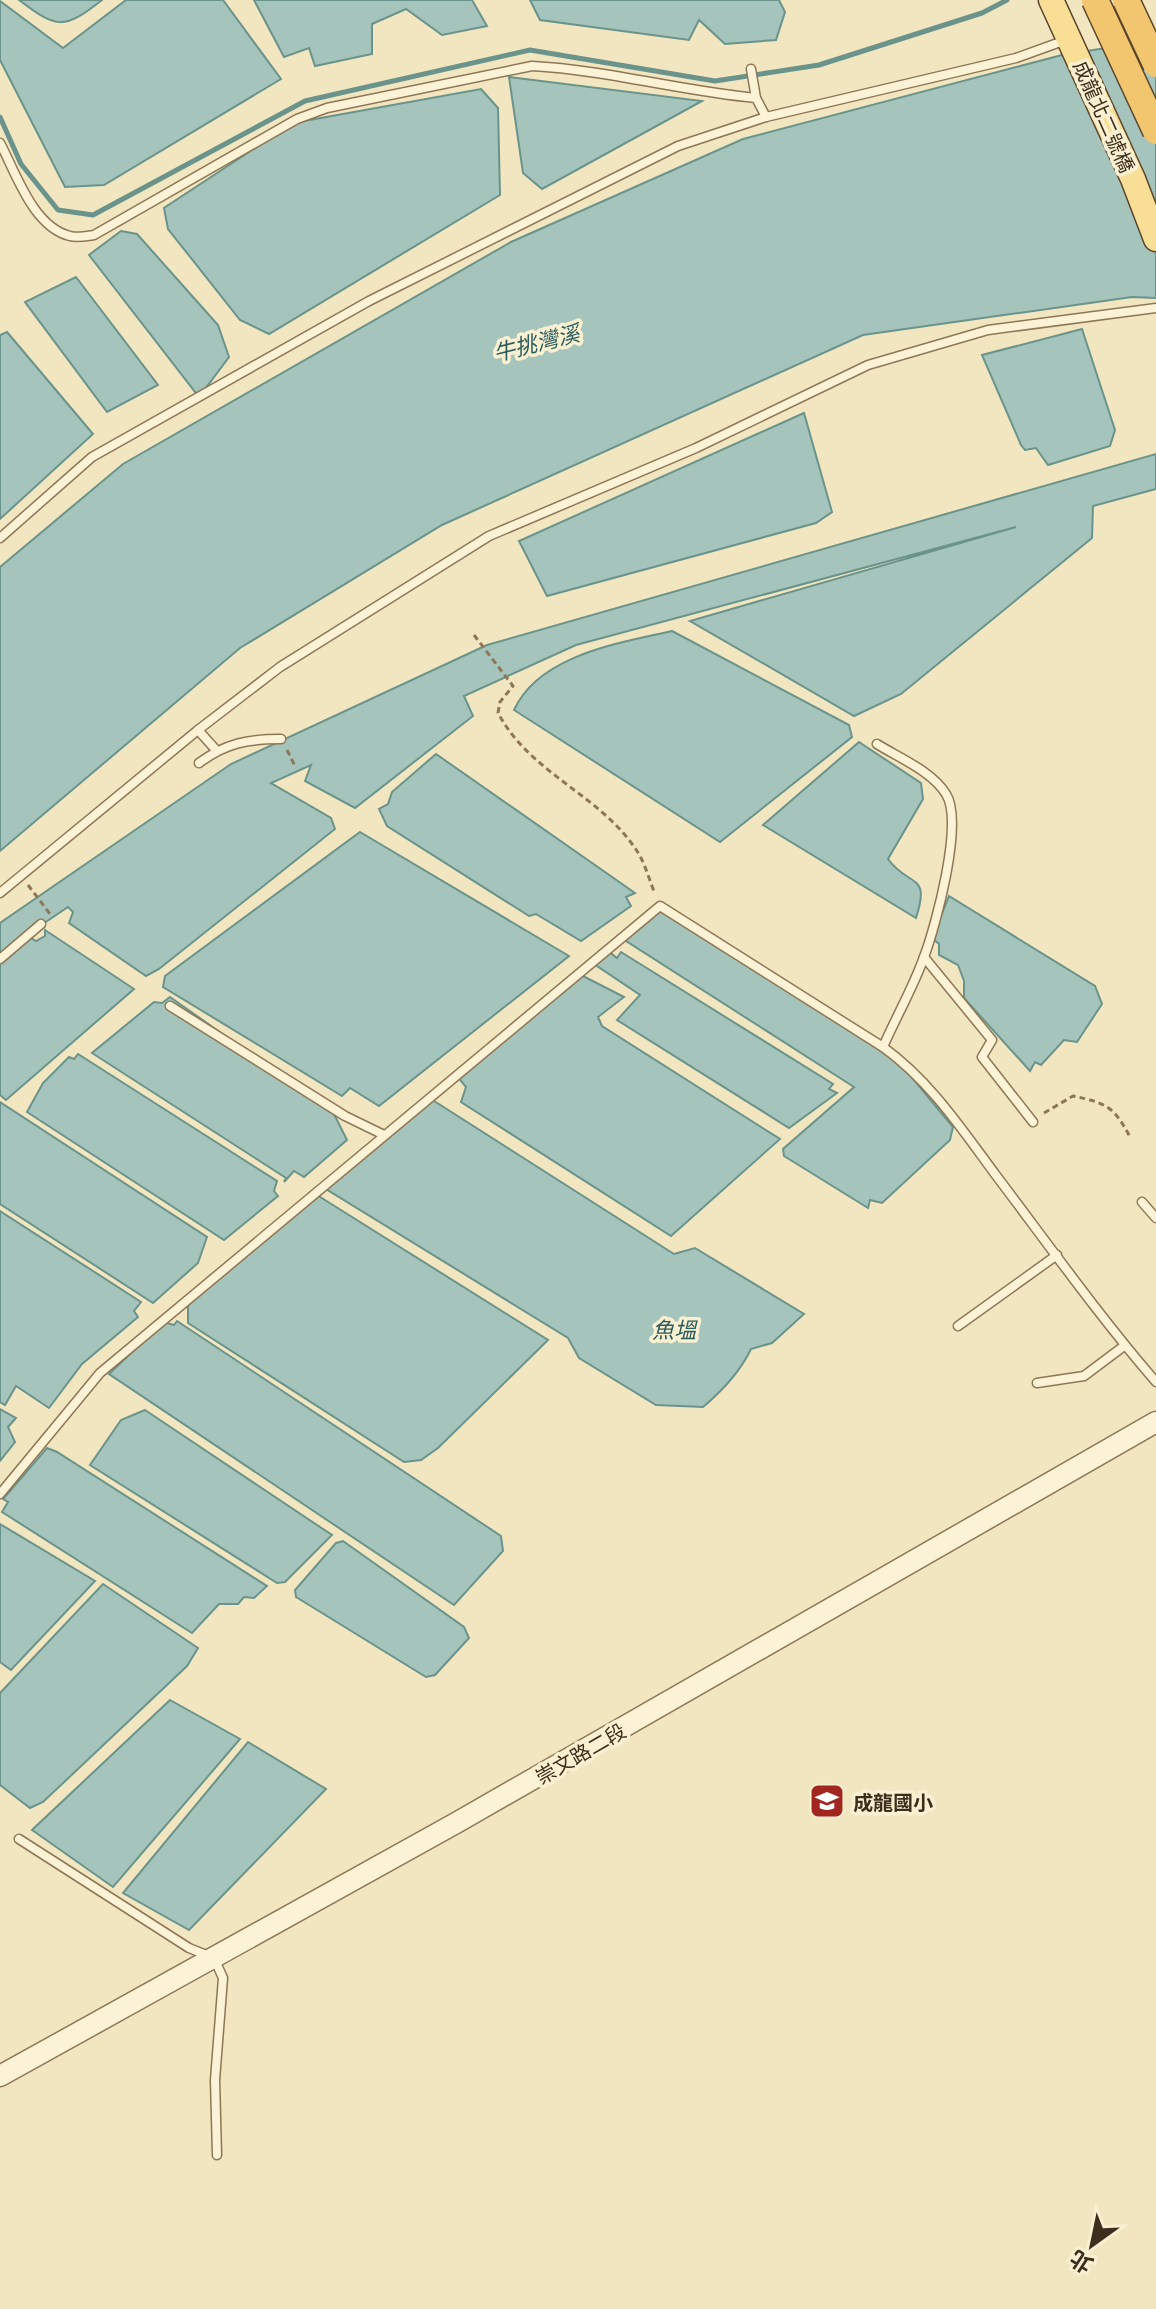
<svg xmlns="http://www.w3.org/2000/svg" width="1156" height="2309" font-family="'Playfair Display','Noto Sans TC',serif">
<style>
.water{fill:#a4c4bc;stroke:#6a948b;stroke-width:2}
.lines{fill:none;stroke-linecap:round;stroke-linejoin:round}
.stream{stroke:#6a948b;stroke-width:5}
.service-casing{stroke:#8e7756;stroke-width:11}
.tertiary-casing{stroke:#8e7756;stroke-width:23}
.primary-casing{stroke:#5b442b;stroke-width:27}
.path{stroke:#8e7756;stroke-width:3;stroke-dasharray:6 4;stroke-linecap:butt}
.service{stroke:#fcf2d5;stroke-width:8}
.tertiary{stroke:#fcf2d5;stroke-width:20}
.primary{stroke:#f9df95;stroke-width:24}
.trunk-bridge-casing{stroke:#5b442b;stroke-width:29;stroke-linecap:butt}
.trunk-bridge{stroke:#f2c56f;stroke-width:26}
.labels{text-anchor:middle;dominant-baseline:central;stroke-width:7;stroke-linejoin:round;paint-order:stroke}
.street-label{font-size:20px;fill:#3c2d1c;stroke:#f9efd1}
.poi-label{font-size:20px;font-weight:bold;fill:#3c2d1c;stroke:#f9efd1;text-anchor:start}
.water-label{font-size:22px;font-style:italic;fill:#2a5d5d;stroke:#f9efd1}
</style>
<rect width="100%" height="100%" fill="#f2e6c1"/>
<g class="water">
<path d="M19,0H102C64,30 57,29 19,0Z"/>
<path d="M126,0H223L281,79L104,185L65,187L0,60V1L63,48Z"/>
<path d="M254,0H472L487,26L442,35L406,9L372,24V54L315,66L309,48L284,57Z"/>
<path d="M530,0H779L785,12L776,40L725,44L699,20L689,40L540,20Z"/>
<path d="M1156,40V298L1132,297L863,335L442,525L240,648L0,851V567L123,464L511,242L743,139L1062,55Z"/>
<path d="M509,77L702,101L542,189L523,173Z"/>
<path d="M481,89L498,108L500,195L269,334L240,320L168,229L164,208L293,123Z"/>
<path d="M121,231L137,234L218,325L229,357L199,397L89,255Z"/>
<path d="M76,277L158,385L107,412L25,302Z"/>
<path d="M1082,329L1115,430L1110,446L1048,465L1036,448L1025,450L1021,445L982,355Z"/>
<path d="M7,332L93,434L0,519V335Z"/>
<path d="M804,413L832,512L816,523L547,596L519,541Z"/>
<path d="M1156,454V489L1093,506L1092,538L901,694L854,716L690,621L1016,527L576,645L464,696L473,716L355,808L305,781L311,765L271,783L331,818L335,829L159,969L146,976L69,923L73,912L68,907L0,953V923L231,764L487,645Z"/>
<path d="M672,631L849,725L852,737L720,842L514,710C539,655 619,643 672,631Z"/>
<path d="M859,742L921,783L923,799L888,859C909,888 931,872 916,918L763,825Z"/>
<path d="M436,754L635,893L626,897L631,906L581,941L536,914L529,916L387,826L379,809L388,804L392,792Z"/>
<path d="M360,832L569,956L379,1106L350,1088L342,1096L163,987L165,976Z"/>
<path d="M949,896L1095,986L1102,1004L1077,1042L1064,1040L1041,1065L1035,1062L1030,1071L964,998V981L958,965L939,955V944L932,938Z"/>
<path d="M658,906L900,1063L953,1127L950,1140L882,1203L870,1200L868,1208L784,1156L783,1149L854,1087L623,939Z"/>
<path d="M45,930L134,989L6,1100L0,1095V961L29,937L36,941L45,936Z"/>
<path d="M607,950L617,958L621,952L833,1084L829,1089L837,1093L789,1128L617,1020L640,995L594,964Z"/>
<path d="M579,974L624,997L598,1017L602,1026L780,1139L671,1236L461,1102L466,1087L456,1075Z"/>
<path d="M170,997L333,1112L347,1140L304,1177L294,1171L284,1182L286,1178L92,1053L154,1002L162,1003Z"/>
<path d="M78,1054L277,1181L274,1191L278,1196L224,1240L27,1112L43,1083L69,1057L74,1059Z"/>
<path d="M431,1099L674,1254L695,1248L804,1314L772,1343L751,1349C740,1372 722,1391 703,1407L656,1405L579,1358L568,1338L326,1189Z"/>
<path d="M0,1102L207,1237L198,1263L153,1303L0,1204Z"/>
<path d="M317,1195L548,1340L438,1448L421,1460L404,1462L188,1323V1304Z"/>
<path d="M0,1211L141,1302L134,1311L138,1317L82,1364L49,1408L16,1386L5,1405L0,1402Z"/>
<path d="M177,1321L501,1536L503,1551L454,1605L109,1374L164,1322L174,1325Z"/>
<path d="M0,1409L16,1418L8,1427L15,1442L0,1461Z"/>
<path d="M145,1410L332,1535L285,1582L277,1583L90,1465L121,1420Z"/>
<path d="M47,1448L57,1452L267,1586L254,1598L244,1597L238,1604H219L192,1633L2,1512L8,1502L3,1499Z"/>
<path d="M0,1524L95,1581L11,1670L0,1662Z"/>
<path d="M343,1541L464,1627L469,1638L435,1675L426,1677L296,1597L295,1590L336,1543Z"/>
<path d="M103,1584L198,1648L187,1666L43,1802L30,1808L0,1785V1693Z"/>
<path d="M170,1700L240,1739L113,1887L32,1830Z"/>
<path d="M248,1742L326,1789L189,1930L123,1893Z"/>
</g>
<g class="lines">
<path class="stream" d="M0,117L21,164L58,210L93,215L305,101L530,50L715,81L819,65L982,13L1007,0"/>
<defs>
<g id="service">
<path d="M751,69L756,98"/>
<path d="M0,143C16,173 33,227 70,236C77,238 87,236 94,235L297,119L327,108L532,66C607,70 681,91 756,98L766,117"/>
<path d="M0,538L92,457L369,301L678,146L766,117L1016,58L1066,40"/>
<path d="M198,730L216,750"/>
<path d="M877,744C899,758 932,771 946,794C964,822 936,925 924,957C913,988 896,1017 883,1047C930,1081 961,1128 995,1174C1048,1244 1099,1316 1156,1382"/>
<path d="M199,763C226,743 248,739 281,739"/>
<path d="M0,893L198,730L280,667L489,536L696,448L868,365L988,330L1156,308"/>
<path d="M924,957L992,1040L982,1057L1033,1122"/>
<path d="M0,959L41,924"/>
<path d="M170,1006L345,1116L382,1134"/>
<path d="M1142,1202L1156,1218"/>
<path d="M958,1326L1057,1255"/>
<path d="M1037,1383L1084,1376L1124,1346"/>
<path d="M0,1494L100,1373L660,906L883,1047"/>
<path d="M19,1839L189,1948L214,1958L223,1978L215,2080L217,2155"/>
</g>
<path id="tertiary" d="M0,2076L456,1823L1156,1422"/>
<path id="primary" d="M1051,0L1133,179L1156,239"/>
</defs>
<use href="#service" class="service-casing"/>
<use href="#tertiary" class="tertiary-casing"/>
<use href="#primary" class="primary-casing"/>
<g class="path">
<path d="M474,635L513,686L500,702L498,713C531,774 597,793 635,848C644,860 649,879 655,894"/>
<path d="M287,750L296,768"/>
<path d="M28,885L50,914"/>
<path d="M1044,1113L1073,1096C1108,1103 1115,1108 1131,1139"/>
</g>
<use href="#service" class="service"/>
<use href="#tertiary" class="tertiary"/>
<use href="#primary" class="primary"/>
<defs>
<g id="trunk-bridge">
<path d="M1095,0L1156,131"/>
<path d="M1126,0L1156,64"/>
</g>
</defs>
<use href="#trunk-bridge" class="trunk-bridge-casing"/>
<use href="#trunk-bridge" class="trunk-bridge"/>
</g>
<defs>
<symbol id="school-square" viewBox="-11 -11 22 22"><rect x="-9" y="-9" width="18" height="18" rx="4" fill="#a32520" stroke="#f9efd1"/><path d="M0-5L7-2L0 1L-7-2ZM-4 1L0 2.5L4 1V4Q0 6-4 4Z" fill="#fff"/></symbol>
</defs>
<g fill-rule="evenodd">
<use href="#school-square" x="807" y="1781" width="40" height="40"/>
</g>
<g class="labels">
<g class="street-label">
<text transform="translate(1105 116) rotate(66)">成龍北二號橋</text>
<text transform="translate(580 1753) rotate(-30)">崇文路二段</text>
</g>
<g class="poi-label">
<text x="853" y="1801">成龍國小</text>
</g>
<g class="water-label">
<text transform="translate(536 342) rotate(-14)">牛挑灣溪</text>
<text x="674" y="1329">魚塭</text>
</g>
</g>
<g transform="translate(1092 2245) rotate(213)" stroke="#f9efd1" stroke-width="6" paint-order="stroke">
<path d="M0-6L14 30L0 20L-14 30Z" fill="#3c2d1c"/>
<text y="-12" font-size="22" font-weight="bold" text-anchor="middle" fill="#3c2d1c">北</text>
</g>
</svg>
